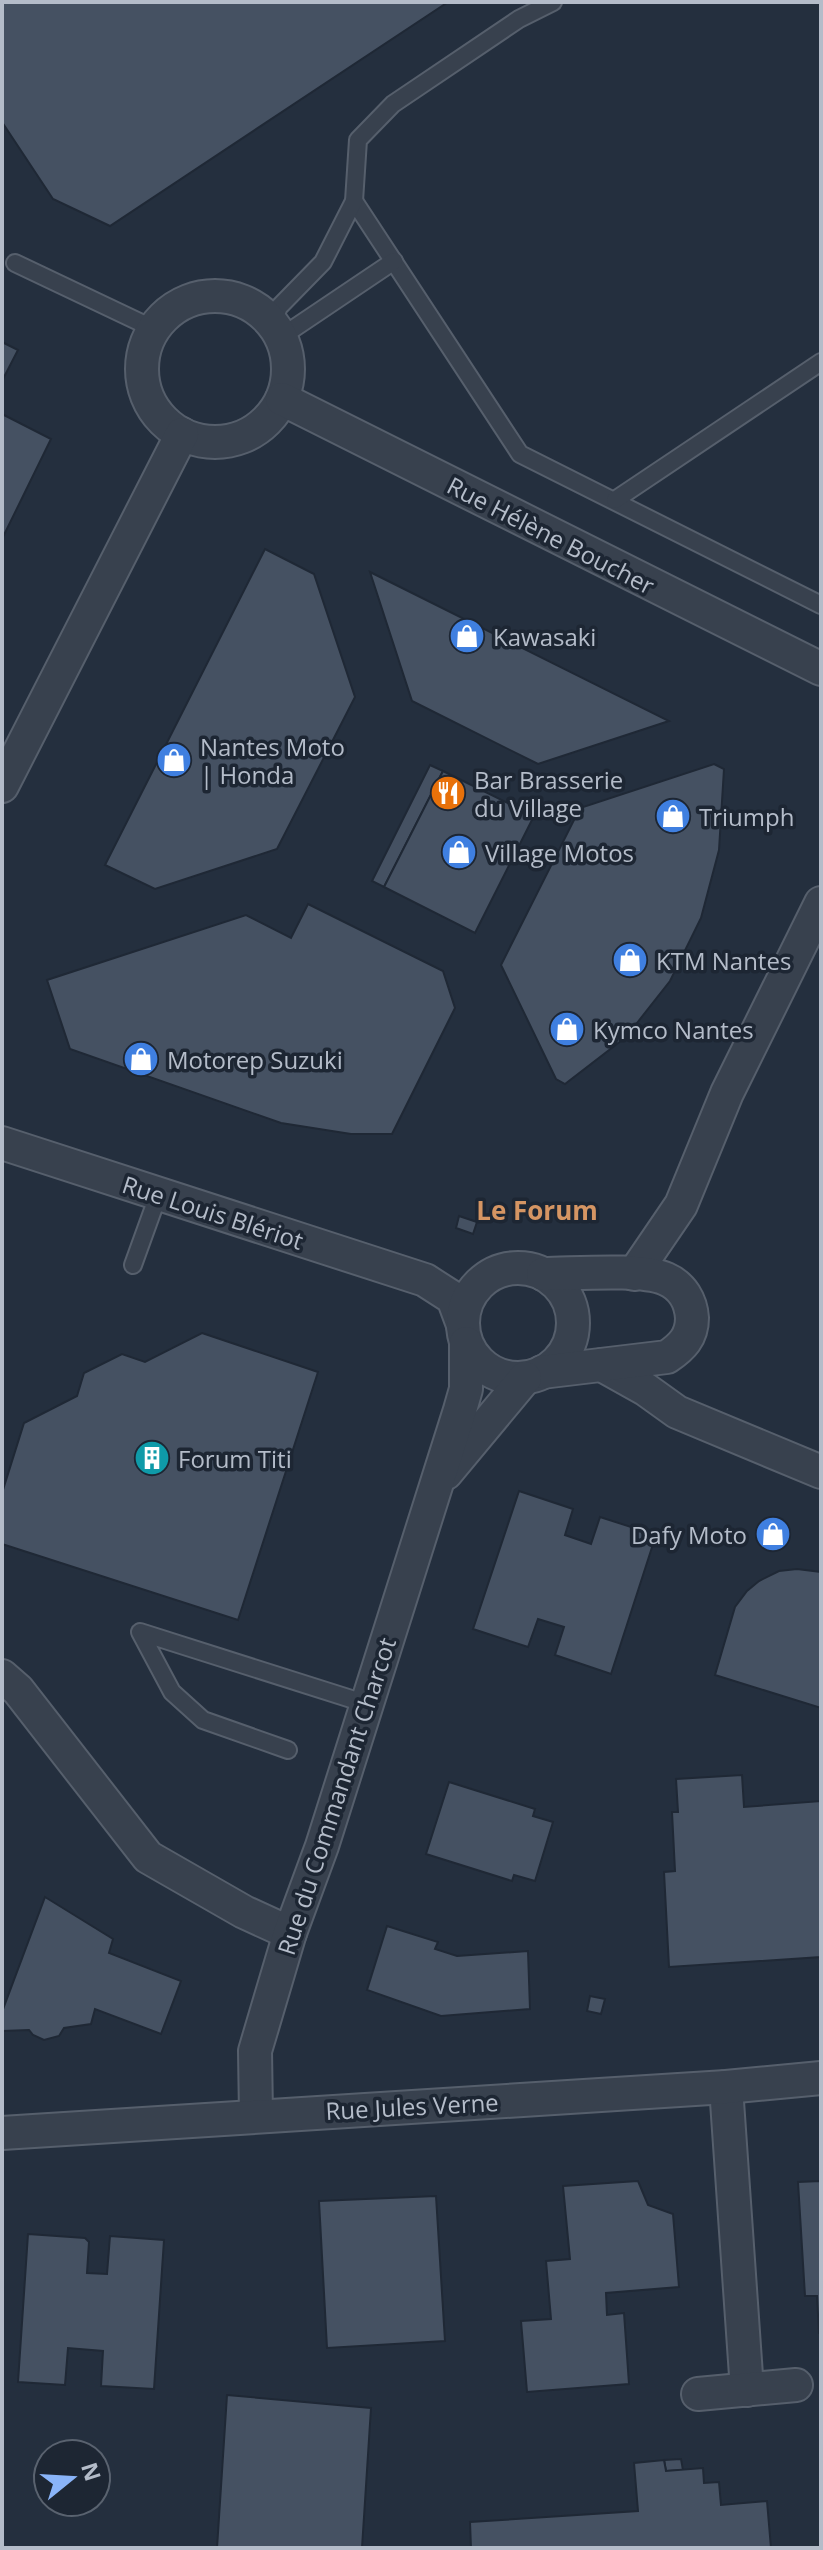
<svg xmlns="http://www.w3.org/2000/svg" width="823" height="2550" font-family="'Open Sans',sans-serif">
<style>
.building{fill:#455162;stroke:#1f2835;stroke-width:2}
.lines{fill:none;stroke-linecap:round;stroke-linejoin:round}
.lane-casing{stroke:#565f6c;stroke-width:20}
.street-casing{stroke:#565f6c;stroke-width:36}
.lane{stroke:#38414e;stroke-width:16}
.street{stroke:#38414e;stroke-width:32}
.labels{text-anchor:middle;dominant-baseline:central;stroke-width:7;stroke-linejoin:round;paint-order:stroke}
.street-label{font-size:24px;fill:#b4bcc9;stroke:#1d2633}
.poi-label{font-size:24px;fill:#b4bcc9;stroke:#1d2633;text-anchor:start}
.neighbourhood-label{font-size:26px;font-weight:bold;fill:#d59563;stroke:#1d2633}
</style>
<rect width="100%" height="100%" fill="#242f3e"/>
<g class="building">
<path d="M2,2H448L110,226L53,199L2,122Z"/>
<path d="M2,342L18,350L2,381Z"/>
<path d="M2,414L51,439L2,539Z"/>
<path d="M265,549L314,574L355,697L277,849L155,889L105,865Z"/>
<path d="M370,572L669,721L538,764L412,701Z"/>
<path d="M714,764L724,769L719,850L701,918L670,981L626,1037L565,1084L556,1079L501,965L580,808Z"/>
<path d="M430,765L443,771L384,887L372,881Z"/>
<path d="M443,771L534,816L475,933L384,887Z"/>
<path d="M308,904L443,971L455,1008L392,1134H351L281,1123L70,1049L47,980L246,915L291,938Z"/>
<path d="M459,1216L477,1222L473,1234L456,1228Z"/>
<path d="M202,1333L318,1372L238,1620L2,1544V1493L24,1423L77,1396L84,1373L122,1354L145,1362Z"/>
<path d="M519,1491L573,1509L565,1535L591,1544L600,1517L656,1535L611,1674L555,1655L564,1627L538,1619L528,1647L473,1629Z"/>
<path d="M797,1569L821,1572V1708L715,1675L735,1607L747,1591L759,1581L779,1571Z"/>
<path d="M742,1775L744,1807L821,1801V1957L669,1967L664,1872L675,1871L672,1812H678L676,1779Z"/>
<path d="M449,1782L535,1809L533,1816L553,1822L535,1881L514,1875L512,1881L426,1854Z"/>
<path d="M45,1897L113,1939L109,1953L181,1981L161,2034L95,2009L91,2024L64,2028L59,2036L44,2040L33,2035L29,2030L2,2031V2012Z"/>
<path d="M387,1926L438,1942L435,1949L457,1956L528,1951L530,2009L441,2016L367,1990Z"/>
<path d="M590,1996L605,1999L601,2014L587,2011Z"/>
<path d="M638,2181L648,2205L673,2214L679,2287L606,2293L607,2315L624,2313L629,2384L527,2392L521,2321L551,2319L546,2261L570,2259L563,2186Z"/>
<path d="M821,2181V2333H819L817,2296H805L798,2182Z"/>
<path d="M436,2196L445,2341L327,2348L319,2201Z"/>
<path d="M28,2234L85,2238L89,2242L87,2273L107,2274L110,2236L164,2240L154,2389L101,2386L103,2351L68,2348L65,2385L18,2382Z"/>
<path d="M227,2395L371,2408L362,2548H217Z"/>
<path d="M681,2459L683,2470L666,2471L664,2460Z"/>
<path d="M664,2460L666,2471L703,2468L704,2483L719,2482L721,2505L767,2501L771,2548H471L470,2522L638,2511L634,2463Z"/>
</g>
<g class="lines">
<defs>
<g id="lane">
<path d="M354,201L520,454L821,605"/>
<path d="M15,263L154,329"/>
<path d="M272,323L279,307L323,262L354,201L358,140L393,104L519,19L553,2"/>
<path d="M281,337L394,261"/>
<path d="M615,500L821,362"/>
<path d="M133,1265L159,1193"/>
<path d="M288,1750L203,1720L172,1692L140,1632L367,1704"/>
</g>
<g id="street">
<circle cx="215" cy="369" r="73"/>
<path d="M282,399L821,669"/>
<path d="M2,786L182,434"/>
<path d="M2,1143L425,1280L453,1298L463,1325"/>
<circle cx="518" cy="1323" r="55"/>
<path d="M634,1274L681,1205L727,1093L821,903"/>
<path d="M602,1365L645,1389L677,1412L821,1472"/>
<path d="M542,1372L667,1357C682,1347 692,1337 692,1318C691,1301 682,1286 666,1279C641,1268 573,1274 543,1274"/>
<path d="M446,1473L525,1378"/>
<path d="M2,1676L18,1690L148,1857L244,1912L290,1933"/>
<path d="M726,2087L747,2390"/>
<path d="M256,2115L255,2051L290,1933L322,1846L460,1410L466,1389V1343"/>
<path d="M2,2133L726,2087L821,2078"/>
<path d="M698,2394L796,2385"/>
</g>
</defs>
<use href="#lane" class="lane-casing"/>
<use href="#street" class="street-casing"/>
<use href="#lane" class="lane"/>
<use href="#street" class="street"/>
</g>
<defs>
<symbol id="shop-disc" viewBox="-11 -11 22 22"><circle r="9.5" fill="#3f7fe0" stroke="#1d2633"/><path d="M-5-2.5h2.3a2.7 3.5 0 0 1 5.4 0H5L5.5 6h-11ZM-1.5-2.5h3a1.5 2.3 0 0 0-3 0Z" fill="#fff"/></symbol>
<symbol id="restaurant-disc" viewBox="-11 -11 22 22"><circle r="9.5" fill="#e8710a" stroke="#1d2633"/><path d="M-5-6h1v4h1v-4h1v4h1v-4h1v5L-1.5 .5V6h-2V.5L-5-1ZM5-6V6H3V1.5H1.5Q1.5-4 5-6Z" fill="#fff"/></symbol>
<symbol id="building-disc" viewBox="-11 -11 22 22"><circle r="9.5" fill="#0f9aa8" stroke="#1d2633"/><path d="M-4-6H4V6H1V3H-1V6H-4ZM-2.5-4.3h1.7v1.8h-1.7ZM.8-4.3h1.7v1.8H.8ZM-2.5-1h1.7V.8h-1.7ZM.8-1h1.7V.8H.8Z" fill="#fff"/></symbol>
</defs>
<g fill-rule="evenodd">
<use href="#shop-disc" x="447" y="616" width="40" height="40"/>
<use href="#shop-disc" x="154" y="740" width="40" height="40"/>
<use href="#restaurant-disc" x="428" y="773" width="40" height="40"/>
<use href="#shop-disc" x="653" y="796" width="40" height="40"/>
<use href="#shop-disc" x="439" y="832" width="40" height="40"/>
<use href="#shop-disc" x="610" y="940" width="40" height="40"/>
<use href="#shop-disc" x="547" y="1009" width="40" height="40"/>
<use href="#shop-disc" x="121" y="1039" width="40" height="40"/>
<use href="#building-disc" x="132" y="1438" width="40" height="40"/>
<use href="#shop-disc" x="753" y="1514" width="40" height="40"/>
</g>
<g class="labels">
<g class="street-label">
<text transform="translate(551 535) rotate(27)">Rue Hélène Boucher</text>
<text transform="translate(213 1212) rotate(18)">Rue Louis Blériot</text>
<text transform="translate(336 1796) rotate(-72)">Rue du Commandant Charcot</text>
<text transform="translate(412 2106) rotate(-3)">Rue Jules Verne</text>
</g>
<g class="poi-label">
<text x="493" y="636">Kawasaki</text>
<text x="200" y="746">Nantes Moto<tspan x="200" dy="28">| Honda</tspan></text>
<text x="474" y="779">Bar Brasserie<tspan x="474" dy="28">du Village</tspan></text>
<text x="699" y="816">Triumph</text>
<text x="485" y="852">Village Motos</text>
<text x="656" y="960">KTM Nantes</text>
<text x="593" y="1029">Kymco Nantes</text>
<text x="167" y="1059">Motorep Suzuki</text>
<text x="178" y="1458">Forum Titi</text>
<text x="747" y="1534" text-anchor="end">Dafy Moto</text>
</g>
<g class="neighbourhood-label">
<text x="537" y="1210">Le Forum</text>
</g>
</g>
<rect width="823" height="2550" fill="none" stroke="#b4bcc9" stroke-width="8"/>
<g transform="translate(72 2478) rotate(72)"><circle r="38" fill="#1d2633" stroke="#59626f" stroke-width="2"/>
<path d="M0-6L14 30L0 20L-14 30Z" fill="#8ab4f8"/>
<text y="-12" font-size="22" font-weight="bold" text-anchor="middle" fill="#b4bcc9">N</text>
</g>
</svg>
